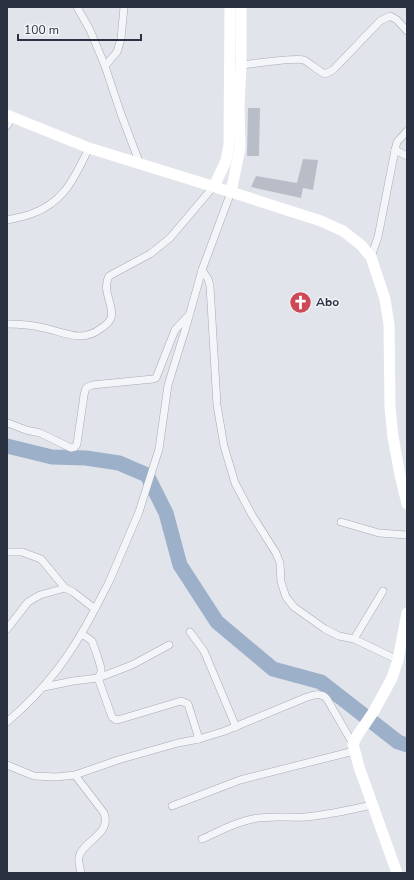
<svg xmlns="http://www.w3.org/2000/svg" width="414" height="880" font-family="'Nunito Sans',sans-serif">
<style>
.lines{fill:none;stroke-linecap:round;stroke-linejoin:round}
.river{stroke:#9db0c9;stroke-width:15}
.building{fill:#b9bdc7}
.street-casing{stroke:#a6abb4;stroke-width:8}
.street{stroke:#f4f5f8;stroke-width:7}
.secondary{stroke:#fff;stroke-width:11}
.labels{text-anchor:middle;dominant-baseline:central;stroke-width:3;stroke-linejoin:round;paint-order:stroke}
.poi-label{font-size:12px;font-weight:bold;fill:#2a3141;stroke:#f1f3f7;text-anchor:start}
</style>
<rect width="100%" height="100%" fill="#e1e4ea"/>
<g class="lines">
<path class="river" d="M7,446L52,457L86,458L119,463L147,475L166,513L180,565L217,622L273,669L321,682L398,742L407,745"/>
</g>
<g class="building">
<path d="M248,108H260L259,156H247Z"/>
<path d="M303,159L318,160L313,190L303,188L301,198L251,187L256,176L297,183Z"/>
</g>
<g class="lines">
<defs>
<g id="street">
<path d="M77,7L90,30L105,66L121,114L140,164"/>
<path d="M241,65C251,64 297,57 304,60C311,64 317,70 325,74L333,70L380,21L390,16L397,20L407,31"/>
<path d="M105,66L117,52L121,39L124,7"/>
<path d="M7,126L12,118"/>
<path d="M395,150L397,142L407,131"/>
<path d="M231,192L202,270L208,279L210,286L217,405L224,446L235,483L252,515L276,553L280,563L281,582L286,597L294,607L325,629L339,636L354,639L398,660"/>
<path d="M7,220C15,218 23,217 31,214C65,202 74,178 89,148"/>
<path d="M371,257L378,237L395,150L407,156"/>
<path d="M7,324C20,324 32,325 44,328C64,332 82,343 100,329C105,326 109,323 111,318C115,306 101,291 109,276L150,254L170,238L214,186"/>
<path d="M8,423L26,430L40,433L71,448L75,447L77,444L84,395L86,388L92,385L153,379L156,378L175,330L188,316"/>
<path d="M341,522L379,533L407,535"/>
<path d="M7,552H22L41,559L65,588L73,592L95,609C71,655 47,688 7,722"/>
<path d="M95,609L109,582L139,512L159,449L168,385L186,327L202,270"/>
<path d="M7,629L28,602L40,595L65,588"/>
<path d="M190,632L204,651L236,727"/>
<path d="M82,634L92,641L97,655L101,668V672L98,678L112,717L116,720L121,719L181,701L188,704L199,739"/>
<path d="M354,639L383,591"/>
<path d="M44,687L73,681L98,678L132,665L169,645"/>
<path d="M7,765L34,776L56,777L75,775L118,760L178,743L199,739L225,731L307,697C315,695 322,692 327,699L353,744"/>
<path d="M75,775L104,813C112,835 83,840 79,857C78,862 80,868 81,873"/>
<path d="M172,806L240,780L354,751"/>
<path d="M202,839C218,832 235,822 253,819C270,815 288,818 305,817C328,815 350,810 372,805"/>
</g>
</defs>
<use href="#street" class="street-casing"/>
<use href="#street" class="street"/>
<g class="secondary">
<path d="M7,115L89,148L231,192L321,221L343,231L361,245L371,257L385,299L389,325L390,407L393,437L400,475L407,504"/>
<path d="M214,186L226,161L229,145L230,7"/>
<path d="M231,192L240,148L239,106L241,65V7"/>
<path d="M397,873L359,767L353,744L357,736L374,711L392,678L398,660L407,613"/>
</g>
</g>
<defs>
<symbol id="church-disc" viewBox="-11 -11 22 22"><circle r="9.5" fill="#cd4955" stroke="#f1f3f7"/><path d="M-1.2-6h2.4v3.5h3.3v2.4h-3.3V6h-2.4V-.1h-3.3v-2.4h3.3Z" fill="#fff"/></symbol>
</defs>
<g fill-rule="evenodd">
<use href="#church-disc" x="288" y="290" width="25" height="25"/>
</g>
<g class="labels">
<g class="poi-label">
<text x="316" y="302">Abo</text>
</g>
</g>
<rect width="414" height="880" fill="none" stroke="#2a3141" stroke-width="16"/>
<path d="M18 34v6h123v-6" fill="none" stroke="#2a3141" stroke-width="2"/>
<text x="24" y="34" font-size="12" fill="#2a3141" stroke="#f1f3f7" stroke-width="3" paint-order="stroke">100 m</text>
</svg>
